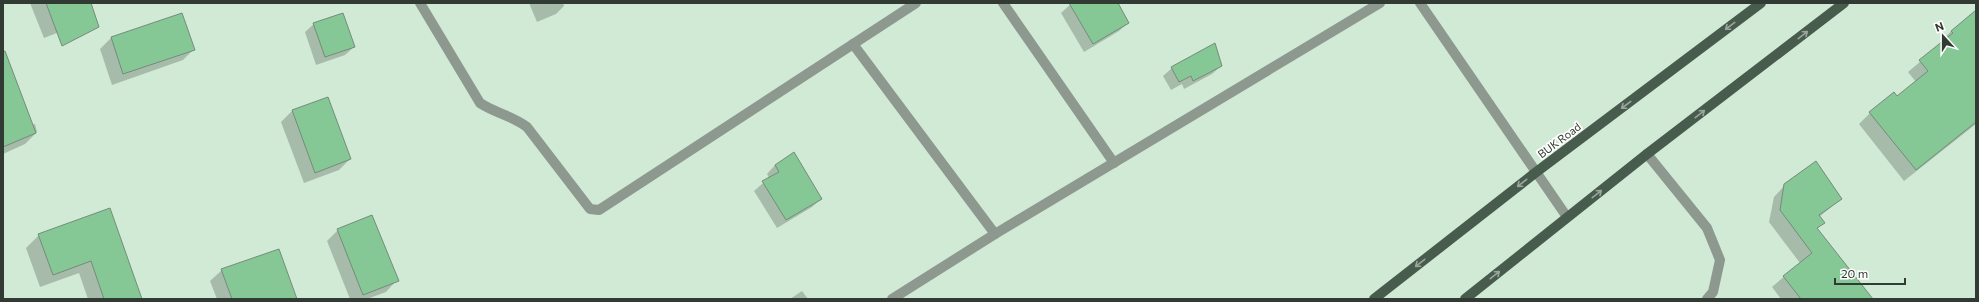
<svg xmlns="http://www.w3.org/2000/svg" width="1979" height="302" font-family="Commissioner,sans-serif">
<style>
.shadow{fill:#0003}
.building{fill:#85c896;stroke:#748c79}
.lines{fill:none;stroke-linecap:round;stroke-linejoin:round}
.minor{stroke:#8d988f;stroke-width:10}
.major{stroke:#485c4d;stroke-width:10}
.oneway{stroke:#9aa59d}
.labels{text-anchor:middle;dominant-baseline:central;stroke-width:3.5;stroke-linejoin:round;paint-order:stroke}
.street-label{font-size:11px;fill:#313b33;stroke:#fff}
</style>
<rect width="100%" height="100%" fill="#d0ead5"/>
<g class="shadow">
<path d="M30,3H90L82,23L44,38Z"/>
<path d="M529,3H563L564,6L556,14L537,22Z"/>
<path d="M1072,3H1117L1128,23L1119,31L1084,52L1061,13Z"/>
<path d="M1976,12V124L1904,181L1859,124L1870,113L1897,97L1916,82L1908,72L1941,44L1940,43L1951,31Z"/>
<path d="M182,14L194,49L183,60L112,85L100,49L111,38Z"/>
<path d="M314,24L354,47L345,55L316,65L305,32Z"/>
<path d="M3,49L32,125L35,124L37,132L25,144L3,154Z"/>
<path d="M1221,66L1212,74L1184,89L1182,84L1171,90L1163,76L1172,68Z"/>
<path d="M327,98L350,159L339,170L304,183L281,122L292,111Z"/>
<path d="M775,165L821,199L812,207L777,228L754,191L769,178L767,174Z"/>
<path d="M1785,185L1841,199L1819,217L1823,222L1817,229L1871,299H1781L1772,287L1800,263L1769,222L1774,197Z"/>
<path d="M110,210L141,299H88L79,273L40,287L26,248L39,235Z"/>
<path d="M338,230L397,280L386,292L367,299H350L327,241Z"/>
<path d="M222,270L296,299H217L210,281Z"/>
<path d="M802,291L808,299H790Z"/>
</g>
<g class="building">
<path d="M46,3H91L99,27L62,46Z"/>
<path d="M1069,3H1118L1129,23L1093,44Z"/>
<path d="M1976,10V122L1916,170L1869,112L1894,92L1897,96L1928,71L1919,60L1953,33L1951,31Z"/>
<path d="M182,13L195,50L123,74L111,37Z"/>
<path d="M343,13L355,47L325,57L313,23Z"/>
<path d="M1215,43L1222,66L1193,81L1191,76L1179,82L1171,67Z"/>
<path d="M3,51H5L36,133L3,147Z"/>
<path d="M328,97L351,159L315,173L292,110Z"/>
<path d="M794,152L822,199L786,220L762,181L779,172L775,165Z"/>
<path d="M1816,161L1842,199L1819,215L1825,223L1817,228L1873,299H1801L1783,276L1812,253L1780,210L1784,184Z"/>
<path d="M110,208L142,299H104L91,261L53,275L38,234Z"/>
<path d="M372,215L399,281L363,295L337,229Z"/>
<path d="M279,249L297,299H232L221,269Z"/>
</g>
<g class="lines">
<g class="minor">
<path d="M420,3L480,103C495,113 513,116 527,127L590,209L599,210L916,3"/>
<path d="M1003,3L1114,163"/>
<path d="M1420,3L1567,217"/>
<path d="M853,44L995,234"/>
<path d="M1647,154L1707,228L1720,260L1713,292L1707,299"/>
<path d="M892,299L995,234L1380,3"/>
</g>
<g class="major">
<path d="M1374,299L1535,173L1761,3"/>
<path d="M1465,299L1647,154L1844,3"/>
</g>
</g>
<defs><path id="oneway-shaft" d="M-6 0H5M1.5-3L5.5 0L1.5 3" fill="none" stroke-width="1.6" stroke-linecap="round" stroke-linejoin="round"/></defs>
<g class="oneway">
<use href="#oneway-shaft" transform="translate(1730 26) rotate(143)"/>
<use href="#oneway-shaft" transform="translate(1803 35) rotate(-38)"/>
<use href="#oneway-shaft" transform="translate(1626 105) rotate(143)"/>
<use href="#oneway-shaft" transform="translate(1700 114) rotate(-38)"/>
<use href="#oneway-shaft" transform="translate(1522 183) rotate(142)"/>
<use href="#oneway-shaft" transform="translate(1597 194) rotate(-38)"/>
<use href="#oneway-shaft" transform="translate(1420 263) rotate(142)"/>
<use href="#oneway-shaft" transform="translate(1495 275) rotate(-38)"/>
</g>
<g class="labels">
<g class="street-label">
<text transform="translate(1559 140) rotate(-37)">BUK Road</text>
</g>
</g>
<rect width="1979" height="302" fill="none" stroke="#313b33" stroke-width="8"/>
<g transform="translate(1943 36) rotate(339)" stroke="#ffffff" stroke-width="3" paint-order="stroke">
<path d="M0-3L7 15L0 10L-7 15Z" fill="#313b33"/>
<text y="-6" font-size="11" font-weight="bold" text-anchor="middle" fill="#313b33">N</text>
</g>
<path d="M1835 278v6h70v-6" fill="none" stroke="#313b33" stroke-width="2"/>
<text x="1841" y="278" font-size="12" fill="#313b33" stroke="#ffffff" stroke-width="3" paint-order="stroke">20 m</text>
</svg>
